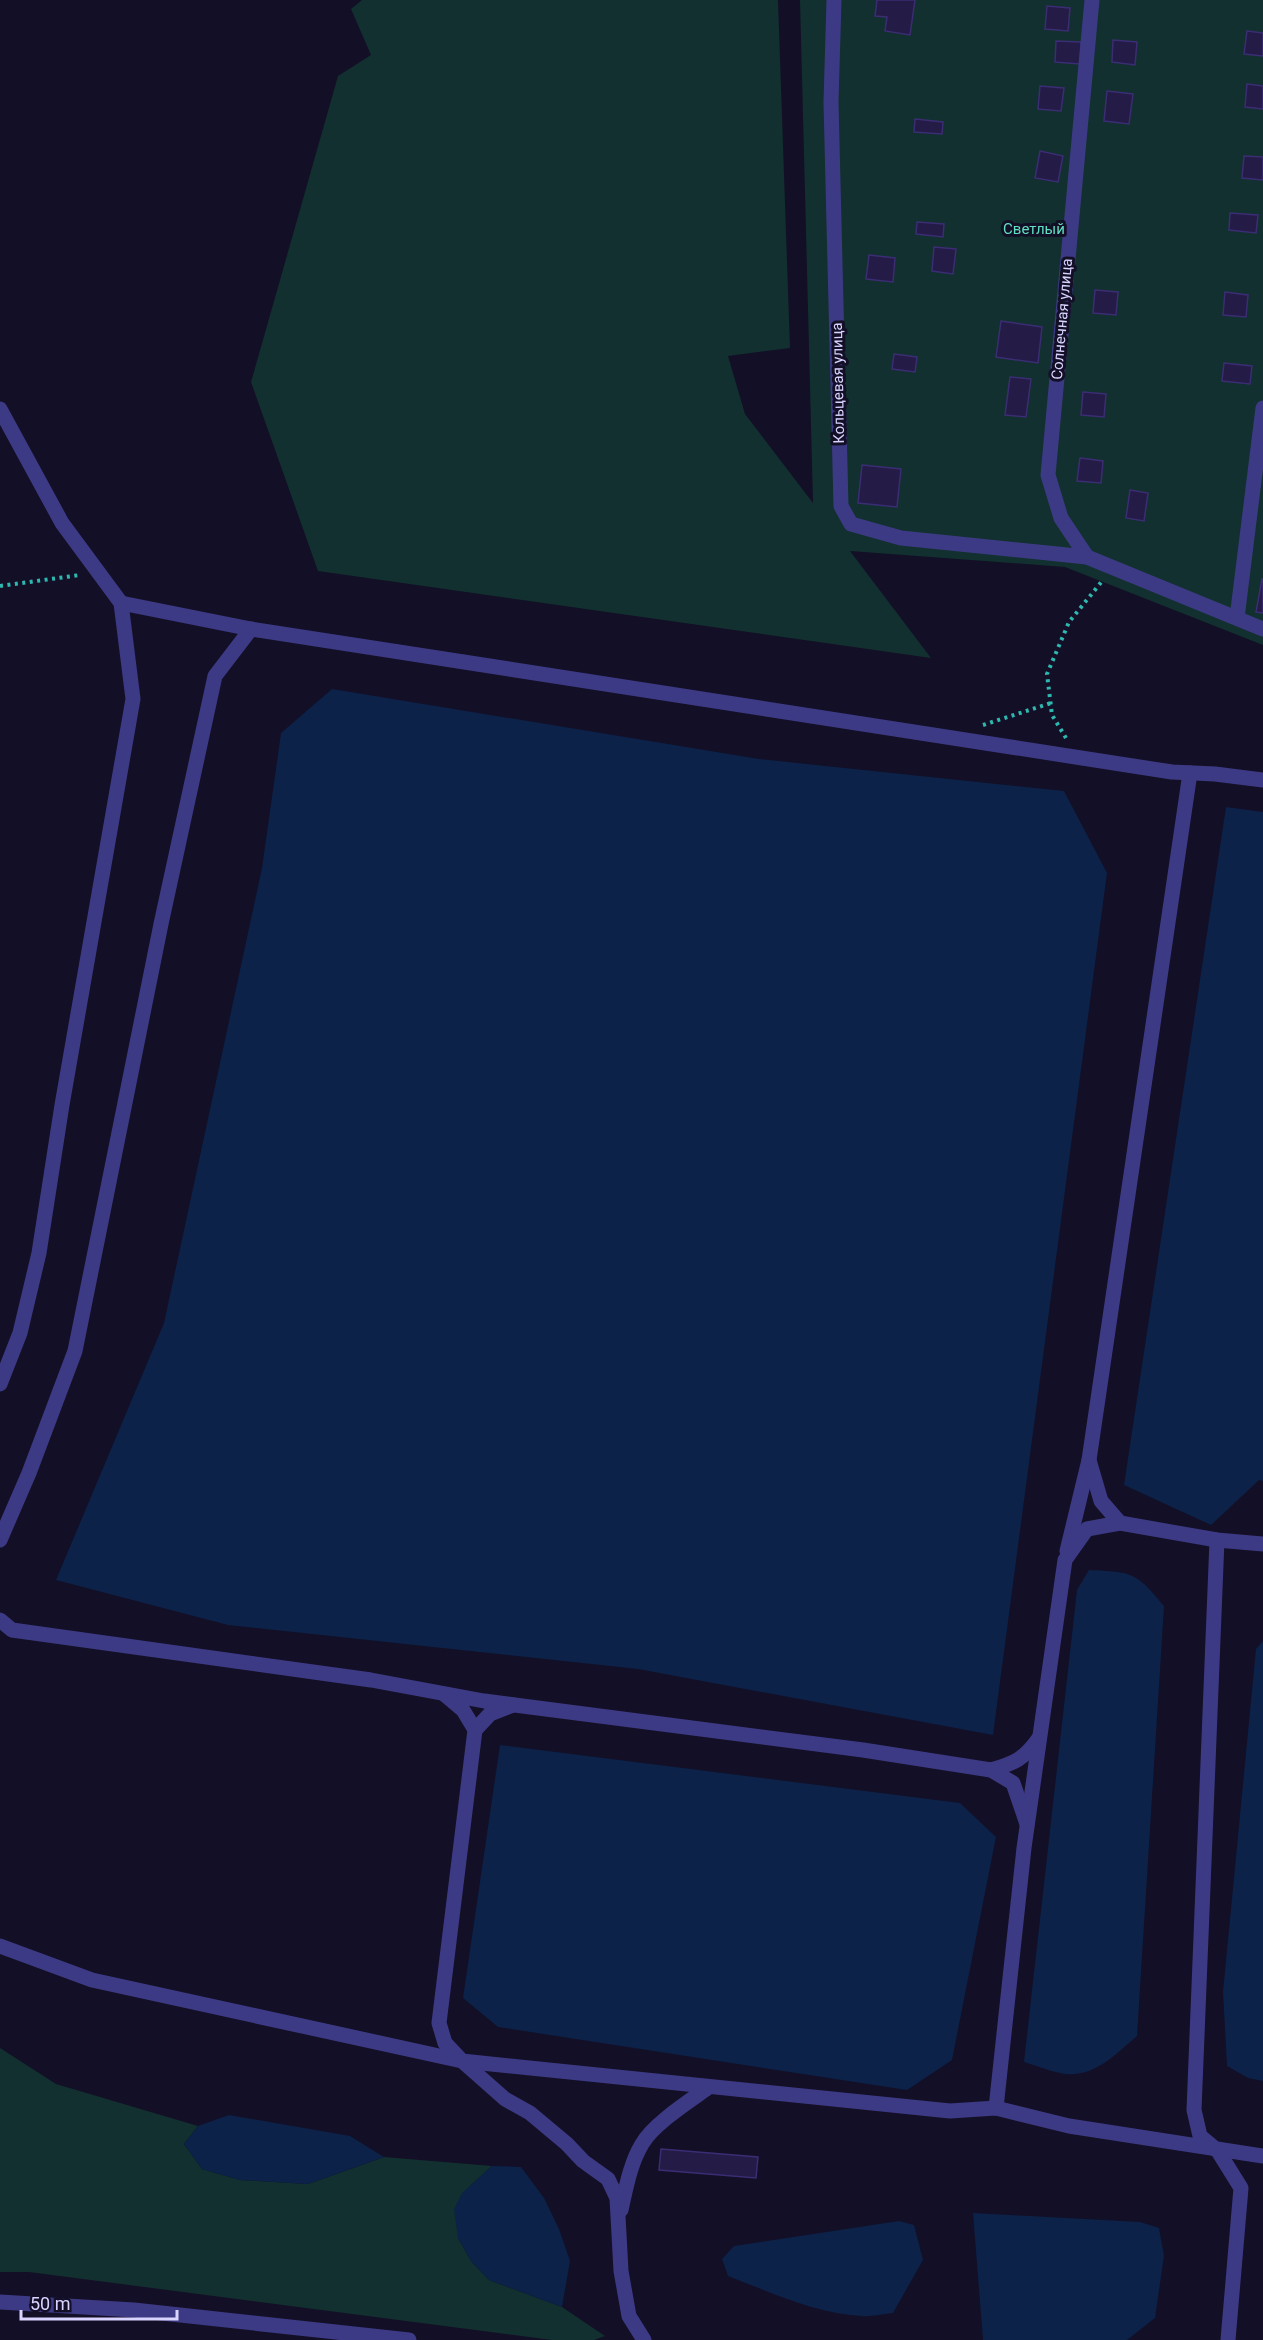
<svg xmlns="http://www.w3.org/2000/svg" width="1263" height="2340" font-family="Roboto,sans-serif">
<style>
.green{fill:#12302f}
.water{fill:#0c2248}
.building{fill:#241b47;stroke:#3b2d73;stroke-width:1.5}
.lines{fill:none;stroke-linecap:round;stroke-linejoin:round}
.path{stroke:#2fb8b0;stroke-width:4;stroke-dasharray:3 4.5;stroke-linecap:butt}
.minor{stroke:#3d3a85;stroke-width:15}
.labels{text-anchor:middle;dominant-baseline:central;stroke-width:6;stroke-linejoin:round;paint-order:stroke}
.park-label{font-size:15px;fill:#5fe0c0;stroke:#130f26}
.street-label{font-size:15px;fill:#d9d4ff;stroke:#130f26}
</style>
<rect width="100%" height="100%" fill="#130f26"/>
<g class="green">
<path d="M362,0H778L790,348L728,356L745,414L813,503L800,0H1263V645L1065,567L850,551L931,658L318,571L251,382L338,76L371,55L351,9Z"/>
<path d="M0,2048L56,2084L198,2126L184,2144L202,2169L240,2180L308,2184L384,2157L492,2166L470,2186L458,2238L471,2261L489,2280L562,2307L605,2336L594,2340H552L29,2272H0Z"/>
</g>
<g class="water">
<path d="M332,689L759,759L1064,791L1107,873L993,1735L638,1669L228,1625L56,1580L164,1323L262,868L281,733Z"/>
<path d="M1226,807L1263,812V1481L1259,1480L1211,1525L1124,1485Z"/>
<path d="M1089,1570C1133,1572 1136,1572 1164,1606L1137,2036C1116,2054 1095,2077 1065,2074C1052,2072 1037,2066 1024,2062L1077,1590Z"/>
<path d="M1263,1641V2081L1248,2078L1227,2066L1223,1992L1256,1649Z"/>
<path d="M500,1745L960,1803L996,1837L952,2060L907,2090L498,2027L463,1998Z"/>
<path d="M229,2115L350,2136L384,2157L308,2184L240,2180L202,2169L184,2144L198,2126Z"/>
<path d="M492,2166L521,2167L544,2198L559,2229L570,2261L562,2307L489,2280L471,2261L458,2238L454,2209L462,2193Z"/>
<path d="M973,2213L1140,2222L1159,2228L1164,2256L1155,2318L1127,2340H983Z"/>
<path d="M899,2221L914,2225L923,2260L893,2313C883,2314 871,2317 861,2316C814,2313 770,2292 728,2276L722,2259L734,2246Z"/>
</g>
<g class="building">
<path d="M877,0H915L910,35L885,31L887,17L875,16Z"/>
<path d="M1047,6L1070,8L1068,31L1045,29Z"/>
<path d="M1247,31L1263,33V56L1244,54Z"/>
<path d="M1113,40L1137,42L1135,65L1112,62Z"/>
<path d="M1056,41L1081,42L1080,64L1055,62Z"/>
<path d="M1247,84L1263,86V109L1245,107Z"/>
<path d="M1040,86L1064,88L1061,111L1038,109Z"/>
<path d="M1107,91L1133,94L1129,124L1104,121Z"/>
<path d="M915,119L943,122L942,134L914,132Z"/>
<path d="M1040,151L1063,156L1058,182L1035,178Z"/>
<path d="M1244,156L1263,157V180L1242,178Z"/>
<path d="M1230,213L1258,215L1256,233L1229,230Z"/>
<path d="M917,222L944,224L943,237L916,234Z"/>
<path d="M934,247L956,249L953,274L932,271Z"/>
<path d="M869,255L895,258L893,282L866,279Z"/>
<path d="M1095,290L1118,292L1116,315L1093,313Z"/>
<path d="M1225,292L1248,295L1246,317L1223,315Z"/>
<path d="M1001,321L1042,327L1038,363L996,357Z"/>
<path d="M894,354L917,357L915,372L892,369Z"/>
<path d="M1224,363L1252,366L1250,384L1222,381Z"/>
<path d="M1010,377L1031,379L1026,417L1005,415Z"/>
<path d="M1083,392L1106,394L1104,417L1081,415Z"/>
<path d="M1080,458L1103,461L1101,483L1077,481Z"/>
<path d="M862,465L901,469L897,507L858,503Z"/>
<path d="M1130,490L1148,493L1144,521L1126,518Z"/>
<path d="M1262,579H1263V613L1256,612Z"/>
<path d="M661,2149L758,2157L756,2178L659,2170Z"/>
</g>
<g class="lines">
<g class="path">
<path d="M0,586L80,575"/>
<path d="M983,725L1051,703"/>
<path d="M1066,738L1052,715L1047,674L1069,622L1103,580"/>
</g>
<g class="minor">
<path d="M834,0L831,102L841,506L851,524L901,538L1087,557L1263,629"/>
<path d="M0,409L62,523L121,603L133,699L62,1105L39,1253L20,1333L0,1384"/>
<path d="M1087,557L1061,518L1048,475L1092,0"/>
<path d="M121,603L251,629L1172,772L1215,774L1263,780"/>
<path d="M1237,618L1263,408"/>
<path d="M1120,1523L1101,1501L1089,1460L1190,773"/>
<path d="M0,1540L29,1473L75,1351L161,924L215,676L251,629"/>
<path d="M1217,1540L1194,2110L1200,2136L1218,2151L1241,2188L1228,2340"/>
<path d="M1067,1551L1089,1460"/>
<path d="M0,1620L12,1630L371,1680L484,1701L863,1750L991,1770L1013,1783L1027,1824"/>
<path d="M444,1694L463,1710L475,1730"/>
<path d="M513,1705L490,1714L475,1730L439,2023L445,2043L462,2061L950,2111L996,2108L1069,2126L1263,2156"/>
<path d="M991,1770C1015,1763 1024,1759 1039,1738"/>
<path d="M0,1946L92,1980L462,2061L505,2099L530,2113L567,2144L583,2161L608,2179L617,2198L621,2271L629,2316L644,2340"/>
<path d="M996,2108L1024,1848L1065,1560L1087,1529L1120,1523L1217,1540L1263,1544"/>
<path d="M621,2210C626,2188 630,2164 642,2144C653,2124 691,2100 709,2087"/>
<path d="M0,2302L134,2310L409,2340"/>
</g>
</g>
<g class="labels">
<g class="park-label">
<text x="1034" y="229">Светлый</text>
</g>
<g class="street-label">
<text transform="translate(1062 319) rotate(-85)">Солнечная улица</text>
<text transform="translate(838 383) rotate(-91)">Кольцевая улица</text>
</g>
</g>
<path d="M21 2310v9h156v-9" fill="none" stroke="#d9d4ff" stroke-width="3"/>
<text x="30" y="2310" font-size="18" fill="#d9d4ff" stroke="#130f26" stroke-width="4.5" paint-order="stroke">50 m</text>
</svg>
